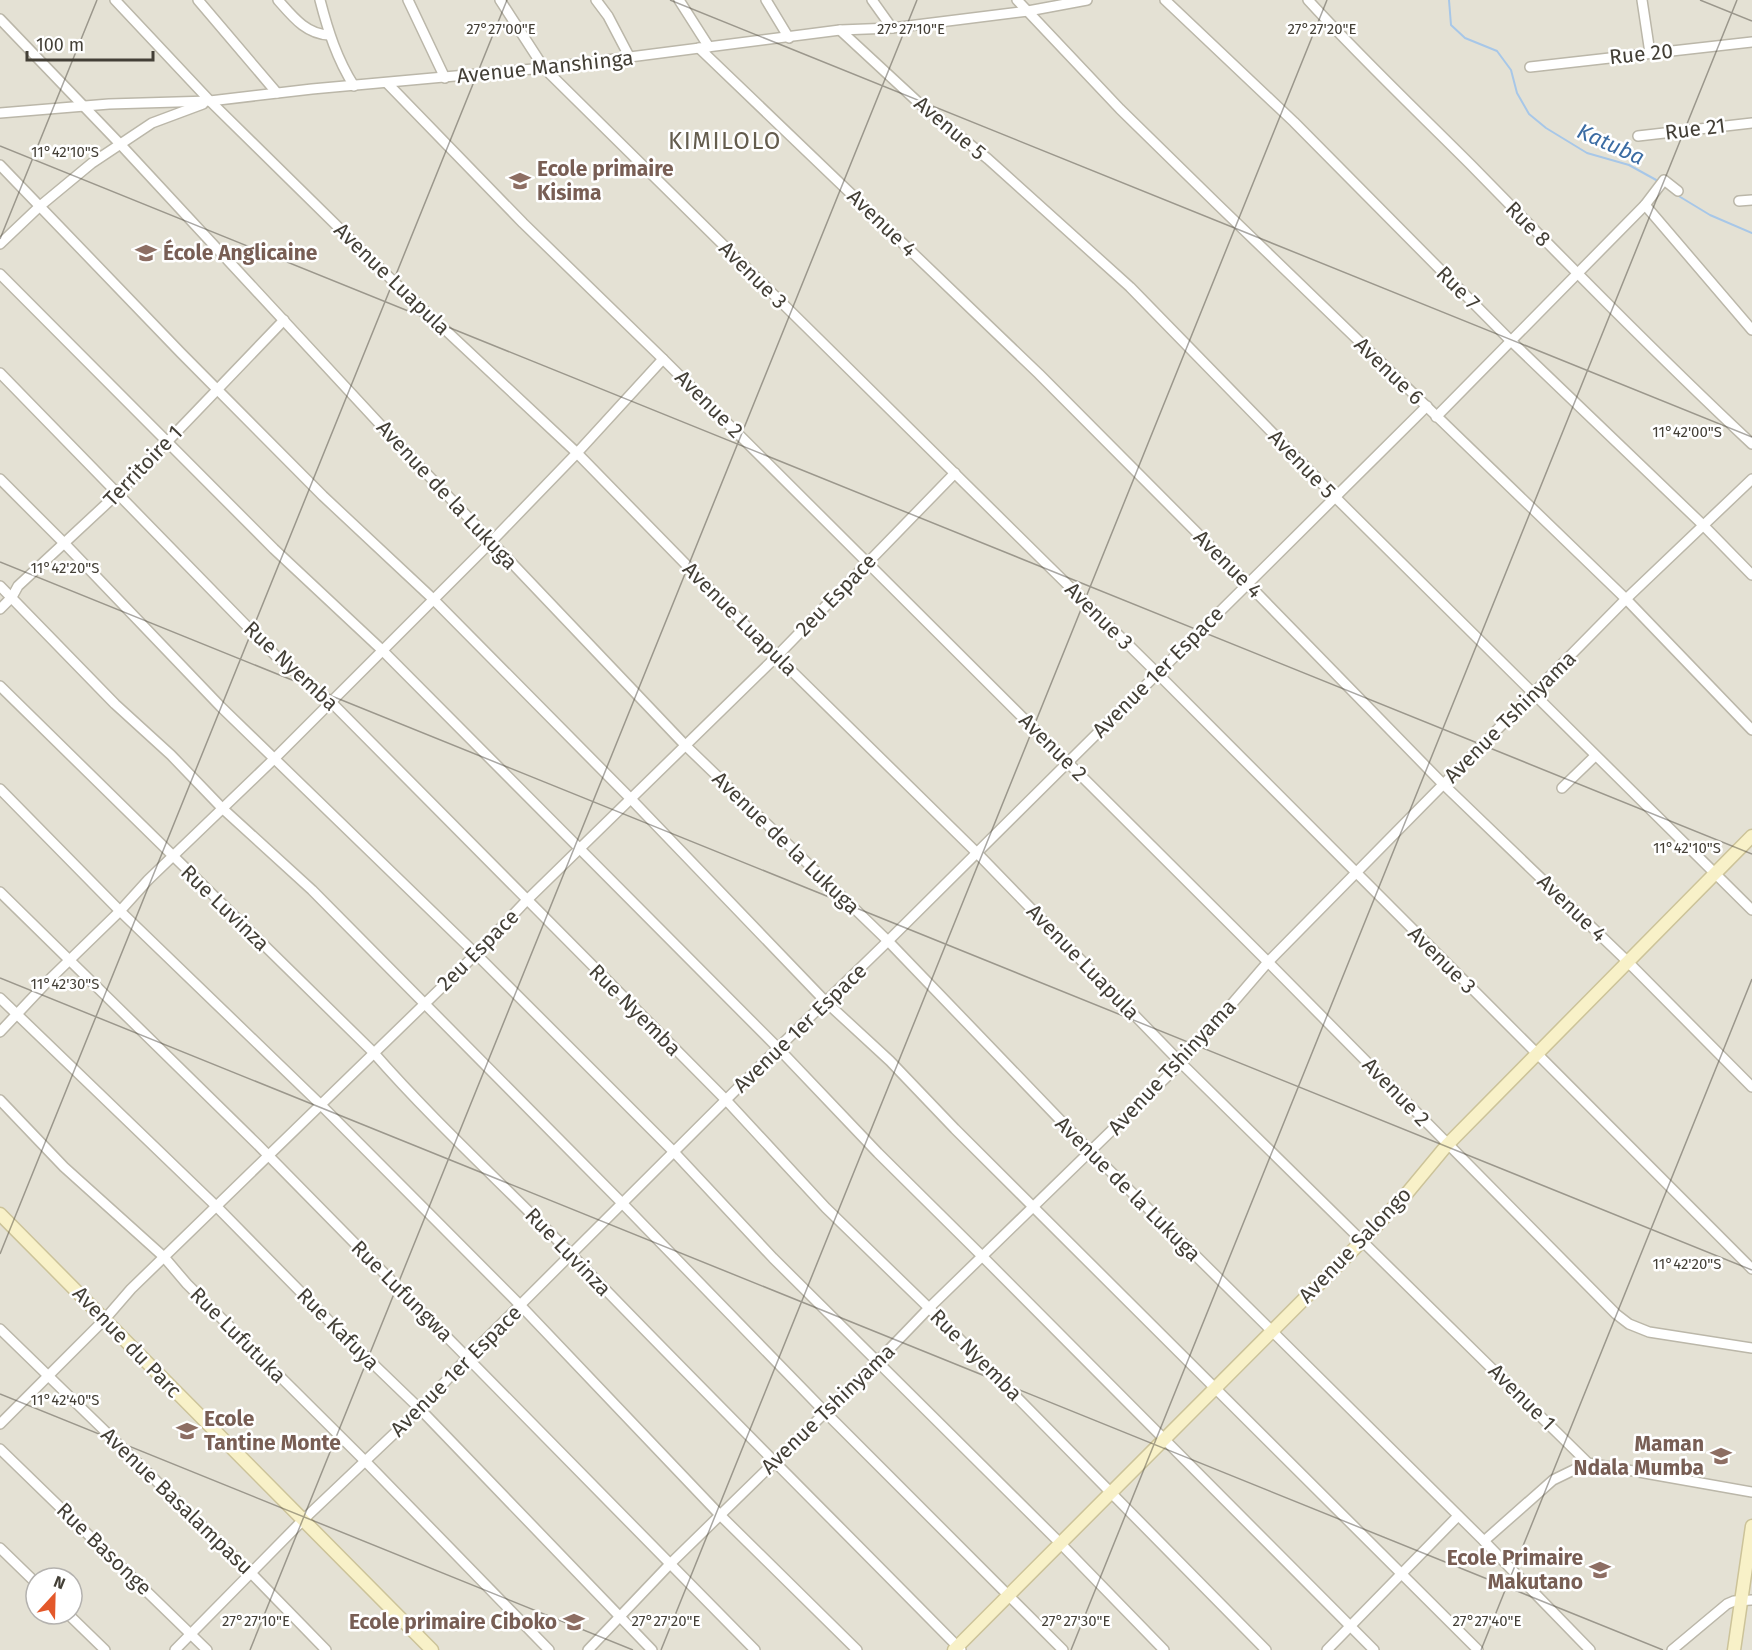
<svg xmlns="http://www.w3.org/2000/svg" width="1752" height="1650" font-family="'Fira Sans',sans-serif">
<style>
.residential{fill:#e4e1d4;fill-rule:evenodd}
.lines{fill:none;stroke-linecap:round;stroke-linejoin:round}
.stream{stroke:#a7c7e8;stroke-width:2}
.street-casing{stroke:#bbb7a9;stroke-width:12}
.secondary-casing{stroke:#ccc399;stroke-width:15}
.street{stroke:#fff;stroke-width:9}
.secondary{stroke:#f8f1c8;stroke-width:12}
.ticks{fill:none;stroke:#433f36;stroke-width:1.5;stroke-opacity:0.45}
.labels{text-anchor:middle;dominant-baseline:central;stroke-width:5;stroke-linejoin:round;paint-order:stroke}
.street-label{font-size:21px;fill:#433f36;stroke:#fff}
.education-label{font-size:21px;font-weight:bold;fill:#785e54;stroke:#fff;text-anchor:start}
.water-label{font-size:22px;font-style:italic;fill:#3b6ca3;stroke:#fff}
.quarter-label{font-size:24px;letter-spacing:1.5px;fill:#645d4e;stroke:#fff}
.ticks-label{font-size:15px;text-anchor:middle;fill:#433f36;stroke:#fff;stroke-width:5;stroke-linejoin:round;paint-order:stroke}
</style>
<rect width="100%" height="100%" fill="#f1eee5"/>
<path class="residential" d="M0,0H1752V1650H0ZM36,1578H72V1614H36Z"/>
<g class="lines">
<g class="stream">
<path d="M1449,0L1451,25L1465,38L1497,51L1511,70L1517,93L1529,114L1546,128L1587,153L1629,165L1658,181"/>
<path d="M1677,195L1710,215L1752,233"/>
</g>
<defs>
<g id="street">
<path d="M115,0L210,101L392,280L577,453L750,630L976,852L1181,1063L1588,1463L1752,1492"/>
<path d="M198,0L277,93"/>
<path d="M278,0C293,17 306,34 329,35"/>
<path d="M320,0C328,31 337,59 354,86"/>
<path d="M408,0L445,78"/>
<path d="M500,0L544,68L1157,673L1752,1269"/>
<path d="M596,0L608,16L630,58"/>
<path d="M679,0L709,47"/>
<path d="M766,0L789,38"/>
<path d="M872,0L892,28"/>
<path d="M1017,0L1120,109L1216,203L1626,599L1752,730"/>
<path d="M1165,0L1294,122L1510,340L1703,525L1752,575"/>
<path d="M1308,0C1360,57 1416,110 1471,165C1563,259 1656,354 1752,444"/>
<path d="M1642,0L1650,53"/>
<path d="M0,19L121,145L388,433L685,745L888,941L1091,1152L1484,1541L1590,1650"/>
<path d="M840,30L920,104L988,159L1130,287L1336,498L1752,910"/>
<path d="M699,48L1039,374L1247,583L1443,784L1628,962L1752,1087"/>
<path d="M1530,67L1752,42"/>
<path d="M387,83L523,223L663,359L1268,962L1616,1314L1629,1324L1649,1332L1752,1348"/>
<path d="M0,113L109,104L210,101L312,89L544,68L840,30L892,28L1028,11L1087,0"/>
<path d="M1638,136L1752,123"/>
<path d="M0,165L181,353L323,496L432,598L631,799L826,1002L890,1061L955,1129L1478,1650"/>
<path d="M1739,201L1752,200"/>
<path d="M1645,205L1752,330"/>
<path d="M0,244L40,206L92,163L152,123L203,104"/>
<path d="M0,274L274,549L382,650L778,1048L878,1153L982,1256L1374,1650"/>
<path d="M0,373L276,656L331,702L726,1100L826,1208L929,1308L1266,1650"/>
<path d="M1436,417L1645,205L1664,180L1678,191"/>
<path d="M0,479L65,544L221,707L476,954L674,1152L773,1258L1061,1544L1164,1650"/>
<path d="M0,586L115,704L171,755L222,808L312,890L622,1203L826,1413L1063,1650"/>
<path d="M0,609L12,597L18,586L117,494L284,320"/>
<path d="M0,686L373,1052C435,1123 505,1186 570,1253C699,1387 831,1518 961,1650"/>
<path d="M1562,788L1595,756"/>
<path d="M0,789L120,911L320,1104L521,1306L720,1515L857,1650"/>
<path d="M0,892L257,1144L755,1650"/>
<path d="M0,998L217,1207L338,1330L420,1409L652,1650"/>
<path d="M0,1032L50,979L120,911L148,880L275,758L491,542L577,453L663,359"/>
<path d="M0,1100L64,1167L164,1257L187,1284L365,1461L549,1650"/>
<path d="M0,1329L250,1572L326,1650"/>
<path d="M0,1424L105,1319L131,1289L476,954L526,901L777,656L955,473"/>
<path d="M0,1449L207,1650"/>
<path d="M1484,1541L1553,1480L1588,1463"/>
<path d="M0,1548L36,1583"/>
<path d="M68,1614L105,1650"/>
<path d="M175,1650L302,1521L420,1409L468,1357L778,1048L888,941L1427,406"/>
<path d="M588,1650L670,1564L878,1361L929,1308L1181,1063L1268,962L1626,599L1752,479"/>
<path d="M1327,1650L1458,1516"/>
<path d="M1672,1650L1727,1604L1734,1601L1752,1600"/>
</g>
<g id="secondary">
<path d="M0,1214L432,1650"/>
<path d="M954,1650L1363,1240L1408,1192L1447,1145L1752,836"/>
<path d="M1734,1650L1752,1526"/>
</g>
</defs>
<use href="#street" class="street-casing"/>
<use href="#secondary" class="secondary-casing"/>
<use href="#street" class="street"/>
<use href="#secondary" class="secondary"/>
</g>
<path class="ticks" d="M670,0L1752,437M1700,0L1752,21M0,146L1752,854M0,239L97,0M0,562L1752,1270M0,978L1663,1650M0,1254L507,0M0,1394L633,1650M250,1650L917,0M661,1650L1327,0M1071,1650L1737,0M1481,1650L1752,979"/>
<defs>
<symbol id="school-bare" viewBox="-9 -9 18 18"><path d="M0-5L7-2L0 1L-7-2ZM-4 1L0 2.5L4 1V4Q0 6-4 4Z" fill="#8d6e63" stroke="#fff" stroke-width="2.5" paint-order="stroke"/></symbol>
</defs>
<g fill-rule="evenodd">
<use href="#school-bare" x="505" y="166" width="30" height="30"/>
<use href="#school-bare" x="131" y="238" width="30" height="30"/>
<use href="#school-bare" x="172" y="1416" width="30" height="30"/>
<use href="#school-bare" x="1706" y="1441" width="30" height="30"/>
<use href="#school-bare" x="1585" y="1555" width="30" height="30"/>
<use href="#school-bare" x="559" y="1607" width="30" height="30"/>
</g>
<g class="labels">
<g class="street-label">
<text transform="translate(1641 54) rotate(-6)">Rue 20</text>
<text transform="translate(545 67) rotate(-6)">Avenue Manshinga</text>
<text transform="translate(950 128) rotate(40)">Avenue 5</text>
<text transform="translate(1695 129) rotate(-7)">Rue 21</text>
<text transform="translate(882 223) rotate(44)">Avenue 4</text>
<text transform="translate(1528 224) rotate(45)">Rue 8</text>
<text transform="translate(753 275) rotate(45)">Avenue 3</text>
<text transform="translate(392 279) rotate(44)">Avenue Luapula</text>
<text transform="translate(1458 288) rotate(45)">Rue 7</text>
<text transform="translate(1389 371) rotate(44)">Avenue 6</text>
<text transform="translate(709 404) rotate(45)">Avenue 2</text>
<text transform="translate(1302 464) rotate(46)">Avenue 5</text>
<text transform="translate(143 466) rotate(-46)">Territoire 1</text>
<text transform="translate(447 495) rotate(47)">Avenue de la Lukuga</text>
<text transform="translate(1228 564) rotate(45)">Avenue 4</text>
<text transform="translate(836 595) rotate(-46)">2eu Espace</text>
<text transform="translate(1099 616) rotate(45)">Avenue 3</text>
<text transform="translate(740 619) rotate(45)">Avenue Luapula</text>
<text transform="translate(291 666) rotate(43)">Rue Nyemba</text>
<text transform="translate(1158 672) rotate(-45)">Avenue 1er Espace</text>
<text transform="translate(1510 717) rotate(-45)">Avenue Tshinyama</text>
<text transform="translate(1053 747) rotate(45)">Avenue 2</text>
<text transform="translate(786 843) rotate(44)">Avenue de la Lukuga</text>
<text transform="translate(225 908) rotate(44)">Rue Luvinza</text>
<text transform="translate(1572 908) rotate(44)">Avenue 4</text>
<text transform="translate(478 950) rotate(-45)">2eu Espace</text>
<text transform="translate(1442 960) rotate(45)">Avenue 3</text>
<text transform="translate(1083 962) rotate(46)">Avenue Luapula</text>
<text transform="translate(635 1010) rotate(45)">Rue Nyemba</text>
<text transform="translate(800 1028) rotate(-44)">Avenue 1er Espace</text>
<text transform="translate(1172 1067) rotate(-47)">Avenue Tshinyama</text>
<text transform="translate(1396 1092) rotate(46)">Avenue 2</text>
<text transform="translate(1128 1189) rotate(45)">Avenue de la Lukuga</text>
<text transform="translate(1355 1245) rotate(-46)">Avenue Salongo</text>
<text transform="translate(568 1252) rotate(46)">Rue Luvinza</text>
<text transform="translate(402 1291) rotate(45)">Rue Lufungwa</text>
<text transform="translate(338 1329) rotate(45)">Rue Kafuya</text>
<text transform="translate(238 1335) rotate(45)">Rue Lufutuka</text>
<text transform="translate(127 1342) rotate(46)">Avenue du Parc</text>
<text transform="translate(976 1355) rotate(45)">Rue Nyemba</text>
<text transform="translate(456 1371) rotate(-45)">Avenue 1er Espace</text>
<text transform="translate(1522 1397) rotate(45)">Avenue 1</text>
<text transform="translate(828 1409) rotate(-44)">Avenue Tshinyama</text>
<text transform="translate(177 1501) rotate(44)">Avenue Basalampasu</text>
<text transform="translate(104 1549) rotate(44)">Rue Basonge</text>
</g>
<g class="education-label">
<text x="537" y="169">Ecole primaire<tspan x="537" dy="24">Kisima</tspan></text>
<text x="163" y="253">École Anglicaine</text>
<text x="204" y="1419">Ecole<tspan x="204" dy="24">Tantine Monte</tspan></text>
<text x="1704" y="1444" text-anchor="end">Maman<tspan x="1704" dy="24">Ndala Mumba</tspan></text>
<text x="1583" y="1558" text-anchor="end">Ecole Primaire<tspan x="1583" dy="24">Makutano</tspan></text>
<text x="557" y="1622" text-anchor="end">Ecole primaire Ciboko</text>
</g>
<g class="water-label">
<text transform="translate(1611 144) rotate(24)">Katuba</text>
</g>
<g class="quarter-label">
<text x="725" y="141">KIMILOLO</text>
</g>
</g>
<g class="ticks-label">
<text x="501" y="34">27°27'00"E</text>
<text x="911" y="34">27°27'10"E</text>
<text x="1322" y="34">27°27'20"E</text>
<text x="65" y="157">11°42'10"S</text>
<text x="1687" y="437">11°42'00"S</text>
<text x="65" y="573">11°42'20"S</text>
<text x="1687" y="853">11°42'10"S</text>
<text x="65" y="989">11°42'30"S</text>
<text x="1687" y="1269">11°42'20"S</text>
<text x="65" y="1405">11°42'40"S</text>
<text x="256" y="1626">27°27'10"E</text>
<text x="666" y="1626">27°27'20"E</text>
<text x="1076" y="1626">27°27'30"E</text>
<text x="1487" y="1626">27°27'40"E</text>
</g>
<g transform="translate(54 1596) rotate(22)"><circle r="28" fill="#ffffff" stroke="#b4b2af" stroke-width="1.5"/>
<path d="M0-4.5L10 22L0 15L-10 22Z" fill="#e3582a"/>
<text y="-9" font-size="16" font-weight="bold" text-anchor="middle" fill="#433f36">N</text>
</g>
<path d="M27 51v9h126v-9" fill="none" stroke="#433f36" stroke-width="3"/>
<text x="36" y="51" font-size="18" fill="#433f36" stroke="#ffffff" stroke-width="4.5" paint-order="stroke">100 m</text>
</svg>
